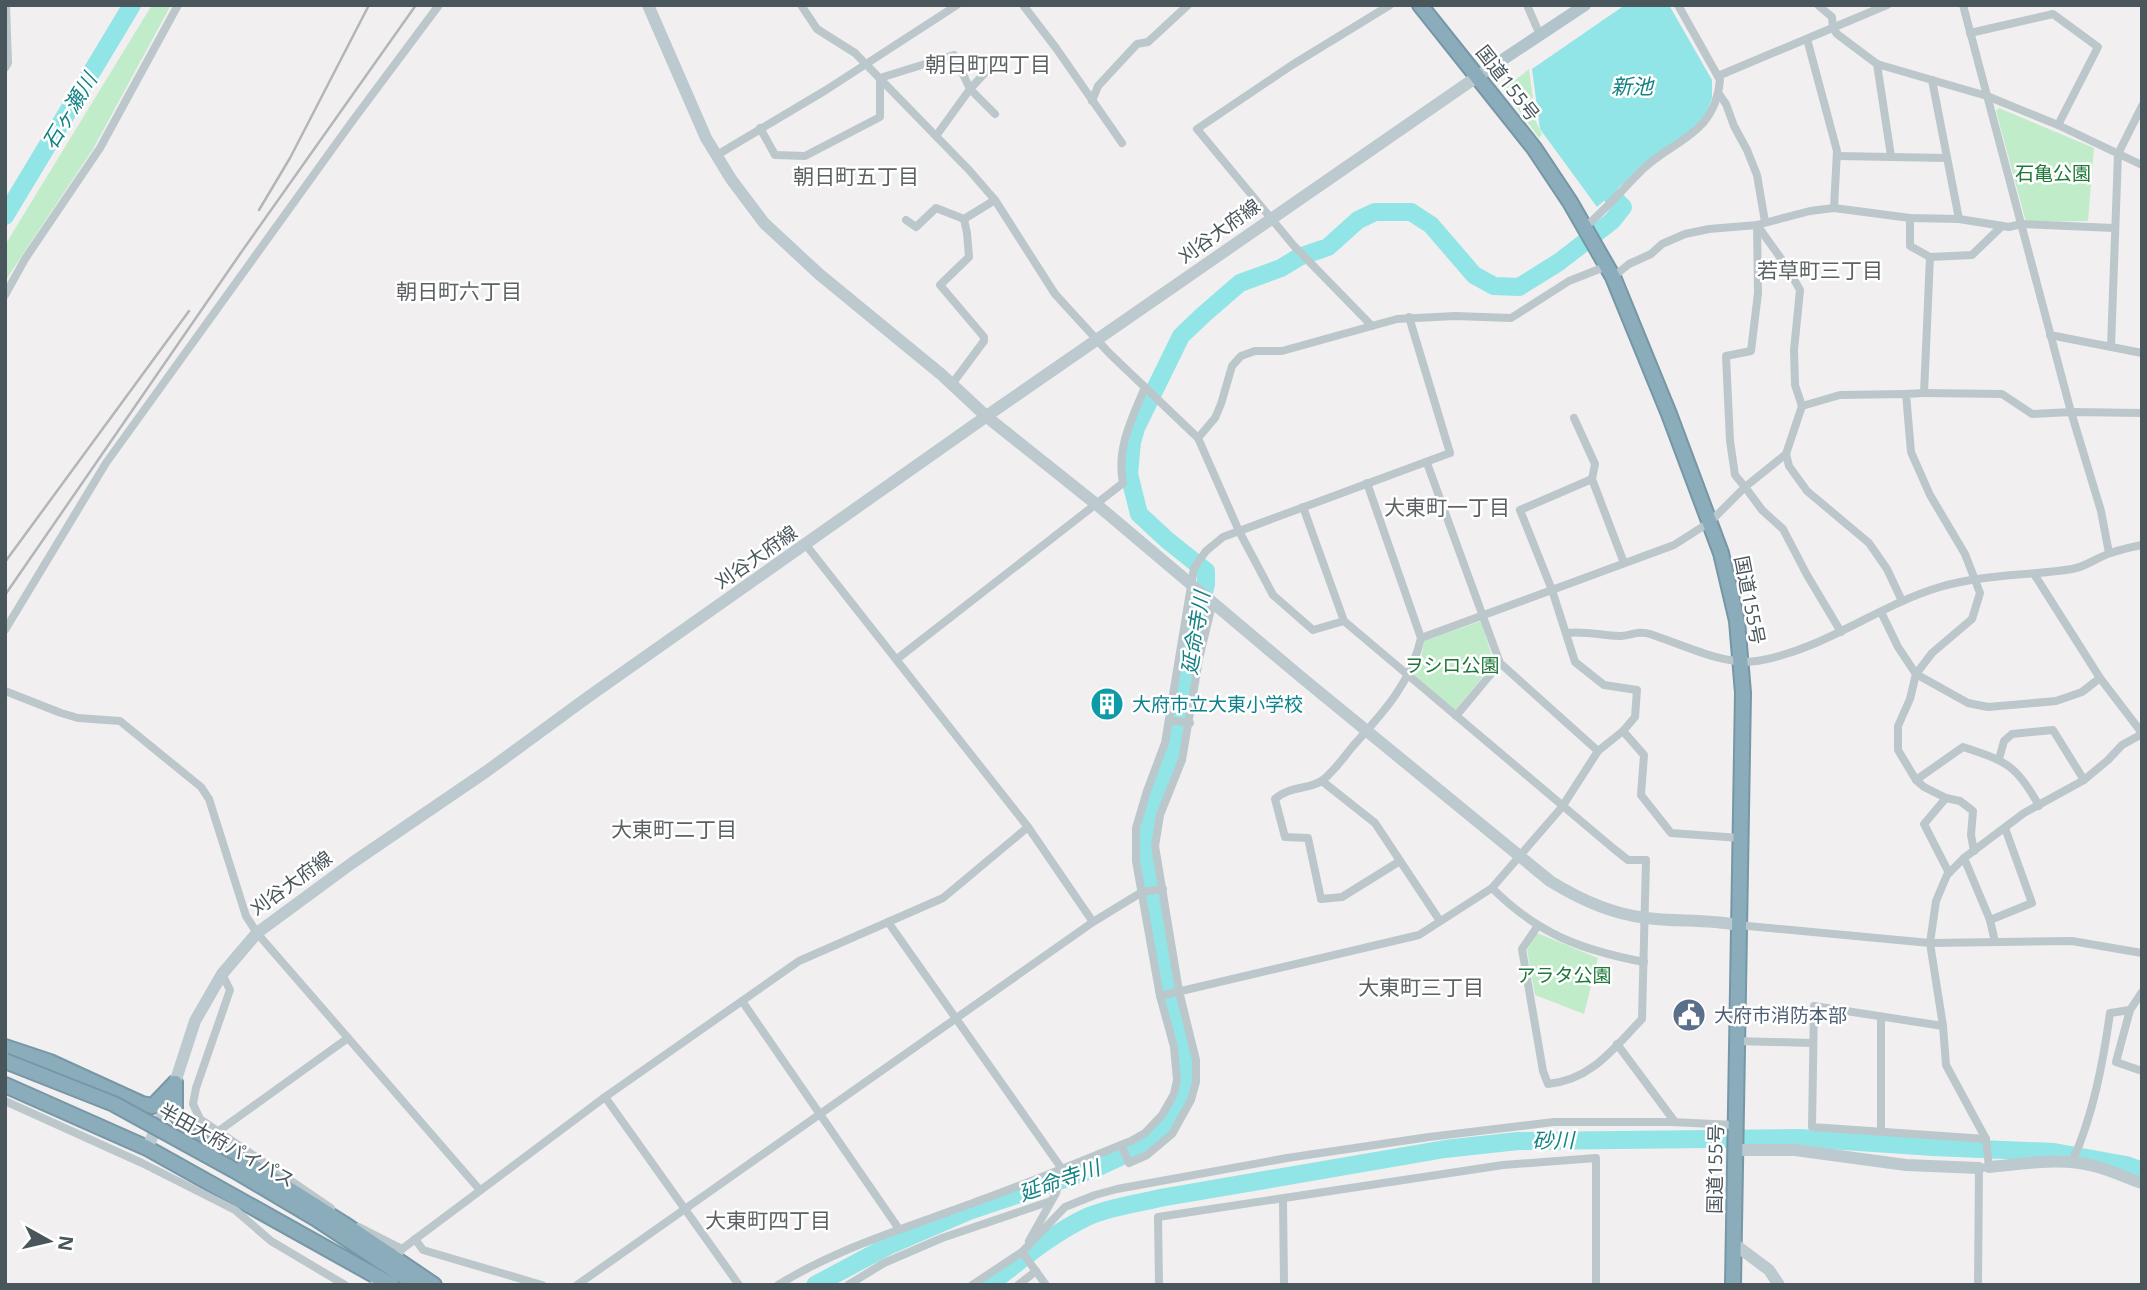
<svg xmlns="http://www.w3.org/2000/svg" width="2147" height="1290" font-family="'Open Sans','Noto Sans JP',sans-serif">
<style>
.green{fill:#c1ecc9}
.water{fill:#91e5e6}
.lines{fill:none;stroke-linecap:round;stroke-linejoin:round}
.river{stroke:#91e5e6;stroke-width:18}
.highway-casing{stroke:#7697a6;stroke-width:18}
.street{stroke:#bcc7cb;stroke-width:8}
.secondary{stroke:#bccad0;stroke-width:12}
.primary{stroke:#b1c4cc;stroke-width:12}
.highway{stroke:#8bacbb;stroke-width:14}
.rail{stroke:#b2b6b9;stroke-width:2.5}
.highway-bridge-casing{stroke:#7697a6;stroke-width:18;stroke-linecap:butt}
.highway-bridge{stroke:#8bacbb;stroke-width:14}
.labels{text-anchor:middle;dominant-baseline:central;stroke-width:5;stroke-linejoin:round;paint-order:stroke}
.street-label{font-size:19px;fill:#49565c;stroke:#fff}
.park-label{font-size:19px;fill:#1e7839;stroke:#fff}
.culture-label{font-size:19px;fill:#0d838f;stroke:#fff;text-anchor:start}
.service-label{font-size:19px;fill:#4e5e75;stroke:#fff;text-anchor:start}
.neighbourhood-label{font-size:21px;fill:#5c6164;stroke:#fff}
.water-label{font-size:21px;font-style:italic;fill:#158384;stroke:#fff}
</style>
<rect width="100%" height="100%" fill="#f2eff0"/>
<g class="green">
<path d="M152,5H171L93,149L5,281V245Z"/>
<path d="M1529,69L1536,122L1542,134L1539,138L1504,89Z"/>
<path d="M1999,108L2094,148L2088,221L2026,222L1996,111Z"/>
<path d="M1481,621L1494,663L1455,711L1413,674L1421,658L1424,641Z"/>
<path d="M1537,933L1598,958L1584,1014L1535,995L1527,950Z"/>
</g>
<path class="water" d="M1625,5H1669L1712,80V98L1706,114L1682,139L1654,156L1597,207L1540,129L1532,69Z"/>
<g class="lines">
<g class="river">
<path d="M5,216L132,5"/>
<path d="M815,1285L888,1246L969,1211L1094,1169L1154,1141L1170,1123L1179,1107L1187,1072L1185,1055L1164,968L1146,846L1154,803L1178,738L1188,659L1206,584V571L1167,540L1139,514L1129,474L1132,442L1136,428L1181,336L1203,315L1240,283L1281,268L1299,257L1328,247L1358,220L1375,212H1411L1431,225L1474,275L1494,286L1519,287L1559,262L1612,221L1623,207L1611,195"/>
<path d="M989,1285C1020,1261 1051,1234 1087,1217C1109,1207 1136,1204 1160,1198L1445,1149L1518,1141L1800,1138L1933,1147L2054,1152L2126,1165L2142,1171"/>
</g>
<defs>
<g id="highway">
<path d="M1420,5L1534,148L1570,202L1613,277L1669,414L1721,553L1737,621L1743,693L1733,1285"/>
<path d="M5,1047L50,1062L142,1104L153,1106L175,1083"/>
<path d="M175,1083V1113L182,1122L344,1224L434,1285"/>
<path d="M5,1085L147,1148L392,1285"/>
<path d="M234,1170L315,1218L417,1285"/>
</g>
</defs>
<use href="#highway" class="highway-casing"/>
<g class="street">
<path d="M801,5L817,29L855,53L969,170L995,200L1055,294L1109,353L1198,438L1239,531L1273,595L1313,630L1344,621"/>
<path d="M1023,5L1056,48L1122,143"/>
<path d="M1527,5L1540,35"/>
<path d="M1818,5L1832,17L1833,28L1837,34L1877,64L1987,96L2058,125L2142,165"/>
<path d="M1963,5L2071,412L2101,511L2109,553"/>
<path d="M1970,33L2053,14L2098,47L2058,125"/>
<path d="M1807,39L1837,151L1834,208"/>
<path d="M1877,64L1891,156"/>
<path d="M5,68L8,63L6,5"/>
<path d="M1718,76L1887,5"/>
<path d="M1932,80L1959,219"/>
<path d="M1719,94L1726,104L1734,126L1747,150L1757,175L1765,222"/>
<path d="M1092,101L1098,86L1137,44L1148,42L1188,5"/>
<path d="M760,128L775,155L805,156L880,117V78L954,55L970,89L995,114"/>
<path d="M936,136L970,89L994,63"/>
<path d="M717,155L826,90L957,5"/>
<path d="M1837,156L1947,158"/>
<path d="M1910,218V246L1930,257L1924,393L1906,394L1911,452L1930,495L1965,554L1980,593L1972,619L1932,653L1916,674L1910,699L1898,726V750L1916,780L1924,787L1946,798L1960,801L1973,811L1971,835L1974,851"/>
<path d="M906,220L916,227L936,208L964,219L995,200"/>
<path d="M1757,225L1787,267L1800,290L1794,350L1795,385L1802,406L1786,454L1789,466L1807,491L1869,543L1887,569L1902,601"/>
<path d="M1585,227C1606,209 1623,189 1642,170C1674,139 1715,135 1720,80L1678,5"/>
<path d="M1930,257L1972,255L2002,226"/>
<path d="M1613,277L1629,264L1651,254L1662,244L1685,234L1709,229L1757,225L1810,211L1834,208L1910,218L1959,219L2009,227L2021,224L2114,228"/>
<path d="M5,295L25,259L100,148L178,5"/>
<path d="M1372,326L1294,246L1197,129L1292,65L1390,5"/>
<path d="M2050,335L2142,353"/>
<path d="M2111,347L2118,154L2142,106"/>
<path d="M952,384L984,341V337L940,285L969,257L967,233L964,219"/>
<path d="M1924,393L2002,394L2032,414L2071,412L2142,413"/>
<path d="M1802,406L1840,395L1906,394"/>
<path d="M1574,418L1595,464L1592,479L1624,563"/>
<path d="M1198,438L1215,418L1221,404L1232,366L1241,356L1255,351H1282L1397,319L1455,316L1511,318L1569,281L1607,266"/>
<path d="M1786,454L1745,487L1762,510L1783,529L1807,575L1841,632"/>
<path d="M1427,463L1500,663L1598,751"/>
<path d="M1367,483L1421,638C1411,683 1383,713 1353,746C1344,757 1335,770 1324,779C1312,790 1290,785 1275,799L1285,837L1308,838L1321,899L1342,897L1400,861"/>
<path d="M1303,507L1344,621L1614,849L1628,860H1646L1642,1019C1613,1049 1591,1080 1548,1084L1543,1071L1522,949L1537,927"/>
<path d="M806,545L1028,827L1093,922"/>
<path d="M2034,574L2100,678L2142,733"/>
<path d="M1881,612L1898,647L1916,674L1968,703L1988,707L2056,701L2082,692L2100,678"/>
<path d="M5,630L106,463L351,123L439,5"/>
<path d="M1566,633C1584,631 1600,635 1619,636C1630,636 1638,630 1650,634C1681,644 1724,666 1757,661C1824,650 1876,606 1940,587C1983,574 2028,576 2072,569C2086,567 2097,557 2111,553C2121,549 2132,547 2142,545"/>
<path d="M1421,638L1674,545L1710,522L1745,487L1735,475L1730,441L1726,356L1751,351L1758,293L1757,225"/>
<path d="M897,659L1123,483C1116,448 1132,419 1145,387"/>
<path d="M5,691L61,713L78,718L120,721L201,787L209,799L246,916L257,933L479,1189"/>
<path d="M1456,716L1500,663"/>
<path d="M1169,720L1190,723"/>
<path d="M1623,731L1644,755L1641,795L1671,833L1740,838"/>
<path d="M1999,759L2004,741L2012,734L2053,730L2084,780"/>
<path d="M1916,780L1963,747C2006,761 2017,765 2039,806"/>
<path d="M1322,781L1375,823L1440,921"/>
<path d="M1946,798L1924,824L1949,873"/>
<path d="M1964,858L1990,920L1995,942"/>
<path d="M1492,888L1562,807L1598,751L1623,731L1635,717L1637,690L1604,685L1575,662L1552,590L1520,510L1592,479"/>
<path d="M1990,920L2032,903L2005,828"/>
<path d="M888,922L1062,1169L1056,1193L1029,1241"/>
<path d="M1737,925L1930,943L2072,941L2142,953"/>
<path d="M222,974L230,990L196,1088L193,1104L200,1119L331,1208"/>
<path d="M2142,992L2130,1010L2116,1062L2142,1071"/>
<path d="M1160,996L1419,935L1492,888C1538,934 1581,950 1644,962"/>
<path d="M742,1001L899,1229"/>
<path d="M1943,1026L1814,1006L1812,1127L1986,1139"/>
<path d="M1736,1041L1812,1043"/>
<path d="M1617,1044L1675,1122"/>
<path d="M605,1097L739,1285"/>
<path d="M5,1101L142,1163L235,1210L271,1241L345,1285"/>
<path d="M220,1130L348,1038"/>
<path d="M1881,1132V1017"/>
<path d="M1121,1145L1129,1163L1147,1155L1172,1134L1191,1100L1196,1082V1060L1179,991L1155,846L1160,815L1182,760L1199,659L1213,601"/>
<path d="M2072,1162C2093,1116 2103,1063 2110,1013L2130,1010"/>
<path d="M1283,1199L1284,1285"/>
<path d="M359,1227L402,1249L399,1253"/>
<path d="M415,1239L423,1250L542,1285"/>
<path d="M402,1249L605,1097L799,961L943,898L1028,827"/>
<path d="M1022,1252L1046,1285"/>
<path d="M374,1285V1284"/>
<path d="M577,1285L1093,922L1142,892L1163,889"/>
<path d="M778,1285C841,1246 912,1226 981,1200C1031,1182 1081,1161 1131,1141L1145,1133L1162,1115L1174,1094L1177,1080L1174,1047L1160,996L1136,861V828L1147,791L1165,743L1194,568L1206,551L1223,537L1450,453L1409,317"/>
<path d="M848,1285L884,1263L942,1238L1051,1201"/>
<path d="M972,1285L1022,1252L1065,1207L1095,1195L1117,1189L1287,1158L1429,1137L1554,1122H1671L1735,1125"/>
<path d="M1018,1285L1036,1271"/>
<path d="M1159,1285L1158,1217L1503,1165L1596,1158V1285"/>
<path d="M1978,1285L1979,1168L1989,1167L1986,1139L1946,1065L1943,1026L1930,943L1936,901L1947,875L1964,858L2024,813L2084,780L2108,760L2122,745L2142,734"/>
</g>
<g class="secondary">
<path d="M648,5L706,138L731,179L764,223L819,274L942,375L987,417L1096,504L1301,677L1550,881C1579,899 1612,914 1646,918C1676,922 1707,919 1737,925"/>
<path d="M147,1148L169,1101L195,1021L222,974L257,933L352,863L487,771L588,697L1001,406L1478,76"/>
<path d="M1735,1150H1795L1906,1165L1979,1168"/>
<path d="M1989,1167C2024,1164 2060,1157 2094,1166C2111,1170 2126,1178 2142,1183"/>
<path d="M1733,1243L1769,1270L1779,1285"/>
</g>
<path class="primary" d="M1478,76L1585,5"/>
<use href="#highway" class="highway"/>
<g class="rail">
<path d="M259,210L290,158L369,5"/>
<path d="M5,562L189,311"/>
<path d="M5,595L240,254L416,5"/>
</g>
<defs>
<path id="highway-bridge" d="M5,1061L114,1104L234,1170"/>
</defs>
<use href="#highway-bridge" class="highway-bridge-casing"/>
<use href="#highway-bridge" class="highway-bridge"/>
</g>
<defs>
<symbol id="building-disc" viewBox="-11 -11 22 22"><circle r="9.5" fill="#0f9aa8" stroke="#fff"/><path d="M-4-6H4V6H1V3H-1V6H-4ZM-2.5-4.3h1.7v1.8h-1.7ZM.8-4.3h1.7v1.8H.8ZM-2.5-1h1.7V.8h-1.7ZM.8-1h1.7V.8H.8Z" fill="#fff"/></symbol>
<symbol id="civic-disc" viewBox="-11 -11 22 22"><circle r="9.5" fill="#5c6f8a" stroke="#fff"/><path d="M-.6-6.5H3V-4.5H.6V-3L4-1V1h2V6H-6V1h2V-1L-.6-3ZM-1.2 2.5V6h2.4V2.5Z" fill="#fff"/></symbol>
</defs>
<g fill-rule="evenodd">
<use href="#building-disc" x="1088" y="685" width="38" height="38"/>
<use href="#civic-disc" x="1670" y="996" width="38" height="38"/>
</g>
<g class="labels">
<g class="street-label">
<text transform="translate(1508 83) rotate(52)">国道155号</text>
<text transform="translate(1219 231) rotate(-36)">刈谷大府線</text>
<text transform="translate(756 557) rotate(-35)">刈谷大府線</text>
<text transform="translate(1750 600) rotate(79)">国道155号</text>
<text transform="translate(291 883) rotate(-36)">刈谷大府線</text>
<text transform="translate(227 1145) rotate(29)">半田大府パイパス</text>
<text transform="translate(1715 1169) rotate(-89)">国道155号</text>
</g>
<g class="park-label">
<text x="2053" y="173">石亀公園</text>
<text x="1452" y="665">ヲシロ公園</text>
<text x="1564" y="975">アラタ公園</text>
</g>
<g class="culture-label">
<text x="1132" y="704">大府市立大東小学校</text>
</g>
<g class="service-label">
<text x="1714" y="1015">大府市消防本部</text>
</g>
<g class="neighbourhood-label">
<text x="988" y="64">朝日町四丁目</text>
<text x="856" y="176">朝日町五丁目</text>
<text x="1820" y="270">若草町三丁目</text>
<text x="459" y="291">朝日町六丁目</text>
<text x="1447" y="507">大東町一丁目</text>
<text x="674" y="829">大東町二丁目</text>
<text x="1421" y="987">大東町三丁目</text>
<text x="768" y="1220">大東町四丁目</text>
</g>
<g class="water-label">
<text x="1632" y="86">新池</text>
<text transform="translate(69 111) rotate(-59)">石ヶ瀬川</text>
<text transform="translate(1195 633) rotate(-81)">延命寺川</text>
<text transform="translate(1553 1140) rotate(-1)">砂川</text>
<text transform="translate(1059 1180) rotate(-19)">延命寺川</text>
</g>
</g>
<rect width="2147" height="1290" fill="none" stroke="#49565c" stroke-width="14"/>
<g transform="translate(49 1241) rotate(98)" stroke="#ffffff" stroke-width="5" paint-order="stroke">
<path d="M0-5L12 26L0 18L-12 26Z" fill="#49565c"/>
<text y="-10" font-size="19" font-weight="bold" text-anchor="middle" fill="#49565c">N</text>
</g>
</svg>
